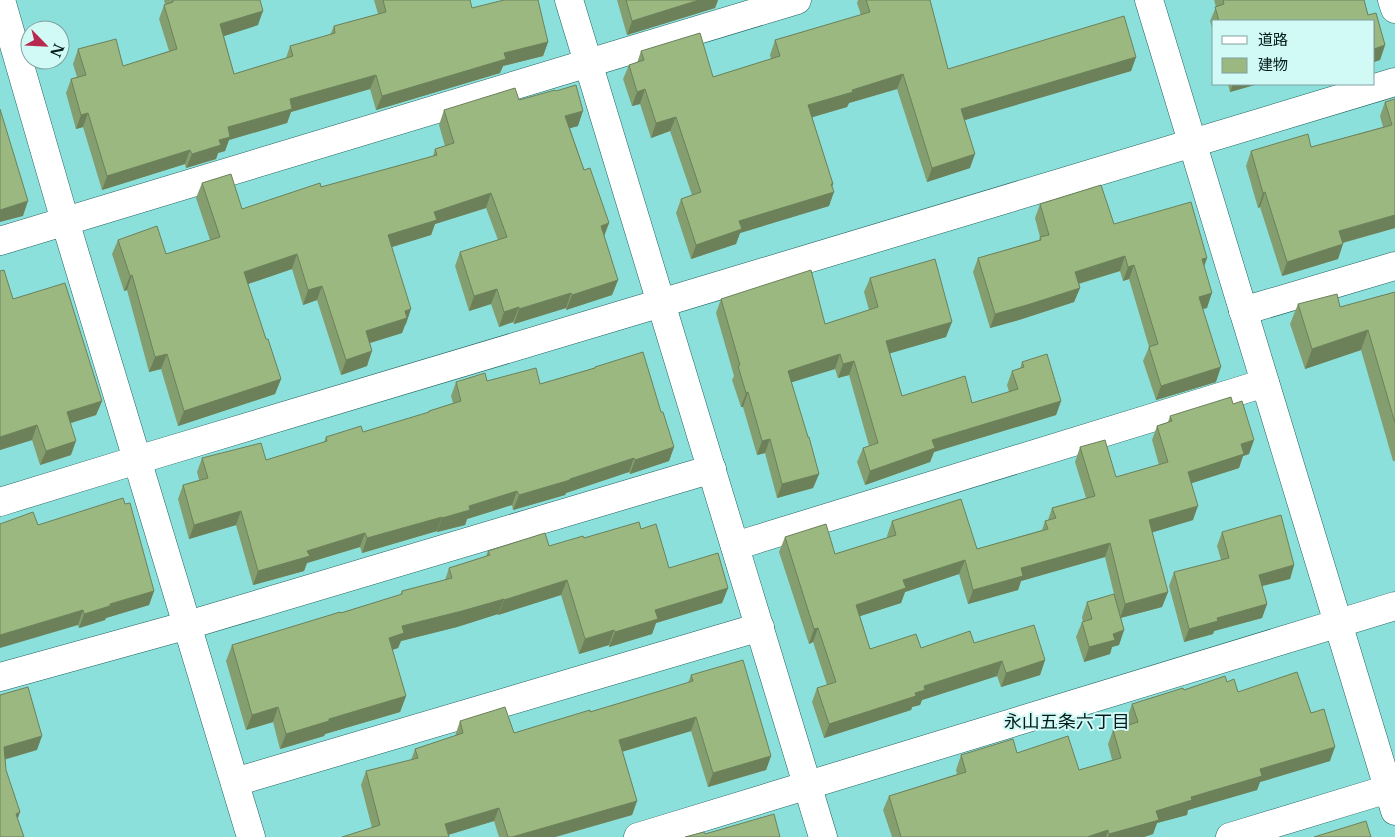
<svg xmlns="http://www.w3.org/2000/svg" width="1395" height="837" font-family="'Libre Baskerville','Noto Sans JP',serif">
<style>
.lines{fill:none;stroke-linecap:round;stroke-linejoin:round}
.street-casing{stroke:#1f615e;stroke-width:29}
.street{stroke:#fff;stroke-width:28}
.wall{fill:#859e6f}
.shaded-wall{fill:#6c815a}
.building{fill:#9bb881;stroke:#6c815a}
.labels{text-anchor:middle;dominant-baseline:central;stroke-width:4;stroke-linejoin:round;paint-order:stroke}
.neighbourhood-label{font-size:18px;fill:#031e1c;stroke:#d1f9f6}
</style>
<rect width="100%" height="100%" fill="#8ce0db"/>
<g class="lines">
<defs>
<g id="street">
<path d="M1,0L65,221L251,837"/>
<path d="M569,0L823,837"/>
<path d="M1149,0L1395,811"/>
<path d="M1392,0L1395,9"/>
<path d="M0,241L797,0"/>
<path d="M1243,311L1395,266"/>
<path d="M0,502L137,460L661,303L1395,82"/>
<path d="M735,546L1265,383"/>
<path d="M0,677L188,625L712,469"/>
<path d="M235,782L760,627"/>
<path d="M638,837L1395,606"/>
<path d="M1230,837L1388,789"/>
</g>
</defs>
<use href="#street" class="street-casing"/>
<use href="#street" class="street"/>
</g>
<g class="wall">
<path d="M164,0H260L258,25L224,36L234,74L286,58L290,46L330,35L334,26L378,14L374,0H470L472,8L548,42L543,56L503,66L500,73L376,110L370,89L291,112L287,123L229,140L225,151L218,153L216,159L186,168L185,164L102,190L83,127L76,129L66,93L71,79L77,77L73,64L78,49L123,66L169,51L159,19L164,5L165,4Z"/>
<path d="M617,0H718L715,8L627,35Z"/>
<path d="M858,0H930L948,69L1136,57L1131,71L964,120L970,168L927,182L897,89L849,103L847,107L812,117L833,184L829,206L740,233L736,244L691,259L676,213L681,199L692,195L670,131L651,138L640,104L632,106L623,79L629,65L637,63L641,51L713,77L771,59L770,55L775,40L861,15L857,3Z"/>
<path d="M1214,0H1364L1368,15L1376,13L1385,45L1380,60L1374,62V21H1214V34L1210,21L1216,7Z"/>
<path d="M1228,84H1258L1230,92Z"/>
<path d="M1395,99V228L1343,243L1338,259L1282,276L1260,207L1258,208L1246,166L1251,151L1311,147L1383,127L1380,116L1385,102Z"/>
<path d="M519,100L578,126L570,128L584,170L609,223L604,237L618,280L612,295L566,310V308L514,324L513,322L499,327L491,304L469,311L455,266L460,252L498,240L486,208L435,224L431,235L392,247L406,324L405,325L402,333L370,343L367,366L341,375L317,300L303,305L292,269L248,284L266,339L281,379L275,394L178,426L161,369L149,372L127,290L124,291L112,254L118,240L166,254L210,240L196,198L202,183L242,209L433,156L435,149L445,146L439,125L444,110Z"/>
<path d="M1040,204L1114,224L1207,258L1204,266L1207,308L1203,309L1216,382L1156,400L1143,361L1149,347L1129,279L1123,281L1120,271L1079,284L1080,288L1074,302L1022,319L990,328L973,272L978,258L1039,240L1040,237L1035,218Z"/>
<path d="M0,271L13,299L102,401L96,415L71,423V455L40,465L32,440L0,450Z"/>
<path d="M870,278L946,337L890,353L902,396L972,403L1009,392L1007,385L1012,371L1020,369L1022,362L1061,401L1056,415L934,452L930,462L865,485L857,462L863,448L869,446L849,375L838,378L835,369L791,382L819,474L813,488L777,498L765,453L757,455L743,407H741L732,380L734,376L716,313L721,299L825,324L869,310L864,292Z"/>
<path d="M1395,292V461H1393L1361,350L1305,369L1290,324L1298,304L1340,307Z"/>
<path d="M595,367L661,412L674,447L669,461L630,474L629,472L566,493L565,495L513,510L512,505L467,519L465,525L437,532V531L362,553L360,547L307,563L304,571L253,585L236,525L189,539L178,499L183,485L199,480L197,472L202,458L266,460L324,442L326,437L363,432L428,413L429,411L453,403L451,396L456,382L487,381L540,384L594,368Z"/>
<path d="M1170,416L1249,454L1243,456L1239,468L1191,483L1193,520L1152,532L1168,592L1162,607L1121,618L1124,630L1119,645L1112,647L1110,654L1084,662L1076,637L1082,622H1083L1082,617L1087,602L1114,594L1105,557L1021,581L1018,590L968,604L959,574L905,592L901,603L860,616L870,649L921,648L974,643L1045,660L1040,675L1001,687L997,676L922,700L920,705L912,707L911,710L824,738L812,702L817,688L827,685L813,642L809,644L779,552L785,537L835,554L887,538V536L892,521L977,549L1042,530L1045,521L1048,520L1052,508L1086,498L1075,462L1080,447L1116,477L1159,465L1152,440L1157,426L1168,422Z"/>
<path d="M38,525L154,591L149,605L106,618L105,620L79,628Z"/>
<path d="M641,529L669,568L728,588L722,603L656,623L652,634L609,647V645L579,654L561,595L498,615V614L457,627L401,641L398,648L392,650L406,696L400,712L325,734L324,736L280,749L273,722L246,730L226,661L232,645L400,595L402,591L445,580L449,568L486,556L488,551L549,546L584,538Z"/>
<path d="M1222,532L1294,565L1290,579L1262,586L1267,604L1262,618L1214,631L1213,634L1184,642L1169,586L1174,572L1221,560L1217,546Z"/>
<path d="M691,675L771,756L766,770L708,787L691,731L622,752L637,801L632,815L555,837H499L494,821L448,835L372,828L361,785L366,771L411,760L415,749L455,736L460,721L514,733L590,712L688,683Z"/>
<path d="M1227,682L1238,692L1311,713L1330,761L1260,782L1257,790L1188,810L1187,815L1157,823L1153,834L1144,837H892L883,810L889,796L957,774L956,770L961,755L1017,753L1079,770L1112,760L1108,744L1113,730L1129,725L1127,718L1132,704L1184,690Z"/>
</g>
<g class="shaded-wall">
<path d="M699,0H718L715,8L627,35L632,21Z"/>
<path d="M263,11L258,25L215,39L220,24Z"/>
<path d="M548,42L543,56L503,66L500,73L376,110L382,96L504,53Z"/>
<path d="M1385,45L1380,60L1374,62V49Z"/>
<path d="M1136,57L1131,71L955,123L961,109Z"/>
<path d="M903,74L897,89L849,103L847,107L803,120L808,105L852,90Z"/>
<path d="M376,75L370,89L291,112L287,123L229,140L225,151L218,153L216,159L186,168L192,154L219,140L228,127L290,99Z"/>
<path d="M1233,84H1258L1230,92Z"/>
<path d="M645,89L640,104L632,106L637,92Z"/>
<path d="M583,111L578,126L560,131L565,116Z"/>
<path d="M88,113L83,127L76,129L81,115Z"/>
<path d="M676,117L670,131L651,138L656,123Z"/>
<path d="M190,150L185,164L102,190L107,176Z"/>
<path d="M975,154L970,168L927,182L932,168Z"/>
<path d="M833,184L829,193L834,192L829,206L740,233L736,244L691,259L696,245L739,221Z"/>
<path d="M1265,192L1260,207L1258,208L1263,193Z"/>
<path d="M491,193L486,208L435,224L431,235L382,250L388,235L434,212Z"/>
<path d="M28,201L23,216L0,222V210Z"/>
<path d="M1395,215V228L1334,245L1339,231Z"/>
<path d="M609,223L603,238L601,226Z"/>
<path d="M1343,244L1338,259L1282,276L1287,262Z"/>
<path d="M297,254L292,269L239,287L244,272Z"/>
<path d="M1125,256L1120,271L1070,286L1075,272Z"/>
<path d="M1207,258L1202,272V259Z"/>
<path d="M1134,265L1129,279L1123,281L1128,267Z"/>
<path d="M132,275L127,290L124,291L130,276Z"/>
<path d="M618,280L612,295L566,310L572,295Z"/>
<path d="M322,286L317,300L303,305L308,290Z"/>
<path d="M1080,288L1074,302L1022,319L990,328L995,314Z"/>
<path d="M497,289L491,304L469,311L474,296Z"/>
<path d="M571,293L566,308L514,324L519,309Z"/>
<path d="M1212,293L1207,308L1194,311L1199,297Z"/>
<path d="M519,307L513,322L499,327L504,312Z"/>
<path d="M411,309L406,324L405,325L402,333L360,346L366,331L405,311Z"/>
<path d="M952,322L946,337L881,356L886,341Z"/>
<path d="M1368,330L1361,350L1305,369L1312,349Z"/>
<path d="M372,351L367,366L341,375L346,360Z"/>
<path d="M167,354L161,369L149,372L155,357Z"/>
<path d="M840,354L835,369L783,385L788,371Z"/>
<path d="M854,361L849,375L838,378L843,364Z"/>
<path d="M1221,367L1216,382L1156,400L1161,386Z"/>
<path d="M281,379L275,394L178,426L184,411Z"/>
<path d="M748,392L743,407H741L746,393Z"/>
<path d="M102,401L96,415L61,426L67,412Z"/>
<path d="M1061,401L1056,415L934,452L930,462L865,485L870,471L932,440Z"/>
<path d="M37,425L32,440L0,450V437Z"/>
<path d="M770,439L765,453L757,455L762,441Z"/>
<path d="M1254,440L1249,454L1243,456L1239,468L1183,486L1188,472L1241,444Z"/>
<path d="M76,441L71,455L40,465L46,451Z"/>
<path d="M674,447L669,461L630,474L635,460Z"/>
<path d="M634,458L629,472L566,493L565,495L513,510L519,495Z"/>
<path d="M819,474L813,488L777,498L782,484Z"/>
<path d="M517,491L512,505L467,519L465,525L437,532L442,518L469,506Z"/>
<path d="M1198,506L1193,520L1144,535L1149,520Z"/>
<path d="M241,511L236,525L189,539L194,525Z"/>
<path d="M442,517L437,531L362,553L367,538Z"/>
<path d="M365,533L360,547L307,563L304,571L253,585L258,571L307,551Z"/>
<path d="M1110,543L1105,557L1021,581L1018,590L968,604L973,590L1021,568Z"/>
<path d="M965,560L959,574L905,592L901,603L851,619L856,605L903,580Z"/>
<path d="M1294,565L1290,579L1254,588L1259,575Z"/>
<path d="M567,580L561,595L498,615L504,600Z"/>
<path d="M728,588L722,603L656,623L652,634L609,647L615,632L655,610Z"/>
<path d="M154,591L149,605L106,618L105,620L79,628L84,614L110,604Z"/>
<path d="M1168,592L1162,607L1120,618L1125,604Z"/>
<path d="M504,599L498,614L457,627L401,641L398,648L383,653L389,638L402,626Z"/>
<path d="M1267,604L1262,618L1214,631L1213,634L1184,642L1189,629L1217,618Z"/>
<path d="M83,610L78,625L0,648V635Z"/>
<path d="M818,628L813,642L809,644L814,629Z"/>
<path d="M614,630L609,645L579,654L585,639Z"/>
<path d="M1124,630L1119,645L1112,647L1110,654L1084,662L1089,647L1113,634Z"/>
<path d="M1045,660L1040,675L1001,687L1006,673Z"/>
<path d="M1002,661L997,676L922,700L920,705L912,707L911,710L824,738L829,724L915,693L924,686Z"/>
<path d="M406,696L400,712L325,734L324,736L280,749L286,734L329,719Z"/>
<path d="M278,707L273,722L246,730L252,715Z"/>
<path d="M696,717L691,731L614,754L619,740Z"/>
<path d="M42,736L37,750L0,761L4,747Z"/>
<path d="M1335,747L1330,761L1260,782L1257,790L1188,810L1187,815L1157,823L1153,834L1144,837H1108L1109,834L1156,811L1191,797L1260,769Z"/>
<path d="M771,756L766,770L708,787L713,773Z"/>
<path d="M637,801L632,815L555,837H512Z"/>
<path d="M499,808L494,821L441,837L445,824Z"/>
<path d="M20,812L15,827L16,814Z"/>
<path d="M1108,830L1106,837H1087Z"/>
</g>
<g class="building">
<path d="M173,0H260L263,11L220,24L234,74L293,56L290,46L335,33L334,26L386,12L383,0H470L472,8L504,0H538L548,42L504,53L506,59L382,96L376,75L290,99L292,109L228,127L230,137L219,140L221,145L192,154L190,150L107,176L88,113L81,115L71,79L86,75L78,49L116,39L123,66L177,49L164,5L173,2Z"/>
<path d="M626,0H699L632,21Z"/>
<path d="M866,0H930L948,69L1124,16L1136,57L961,109L975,154L932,168L903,74L852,90L853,92L808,105L833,184H831L834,192L739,221L742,229L696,245L681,199L701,192L676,117L656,123L645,89L637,92L629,65L644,60L641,51L700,33L713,77L780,56L775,40L870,12Z"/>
<path d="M1223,0H1364L1368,15L1376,13L1385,45L1374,49V21H1219L1215,7L1224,4Z"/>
<path d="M576,85L583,111L565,116L584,170L590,168L609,223L601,226L618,280L572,295L571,293L519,309V307L504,312L497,289L474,296L460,252L507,237L491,193L434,212L437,220L388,235L411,309L405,311L407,318L366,331L372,351L346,360L322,286L308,290L297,254L244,272L266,339H268L281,379L184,411L167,354L155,357L132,275L130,276L118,240L157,226L166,254L220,237L202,183L231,174L242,209L320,183L321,187L437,155L435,149L454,143L444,110L515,88L519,100L555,90L556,91Z"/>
<path d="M1395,99V215L1339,231L1343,244L1287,262L1265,192L1263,193L1251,151L1308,134L1311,147L1392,125L1385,102Z"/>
<path d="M0,109L28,201L0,210Z"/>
<path d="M1101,185L1114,224L1191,202L1207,258L1202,259L1212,293L1199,297L1221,367L1161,386L1149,347L1158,344L1134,265L1128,267L1125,256L1075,272L1080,288L1027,305L995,314L978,258L1041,240L1040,237L1049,235L1040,204Z"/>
<path d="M935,259L952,322L886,341L902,396L965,376L972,403L1018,389L1012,371L1024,367L1022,362L1047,354L1061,401L932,440L935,448L870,471L863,448L878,443L854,361L843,364L840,354L788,371L808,437H809L819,474L782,484L770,439L762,441L748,392L746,393L738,366L740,365L721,299L811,270L825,324L878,307L870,278Z"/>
<path d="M4,270L13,299L65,283L102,401L67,412L76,441L46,451L37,425L0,437V271Z"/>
<path d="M1395,292V423L1368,330L1312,349L1298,304L1337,294L1340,307Z"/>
<path d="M643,352L661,412H663L674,447L635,460L634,458L570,479V480L519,495L517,491L469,506L470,510L442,518V517L367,538L365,533L307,551L310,556L258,571L241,511L194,525L183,485L208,478L202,458L261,443L266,460L327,441L326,437L361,426L363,432L429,412V411L461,401L456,382L485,373L487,381L536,368L540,384L595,368V367Z"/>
<path d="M1231,397L1233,404L1242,401L1254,440L1241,444L1244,454L1188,472L1198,506L1149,520L1168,592L1125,604L1110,543L1021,568L1023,576L973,590L965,560L903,580L906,588L856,605L870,649L916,634L921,648L970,631L974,643L1034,625L1045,660L1006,673L1002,661L924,686L925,690L915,693L916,696L829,724L817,688L836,682L818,628L814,629L785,537L826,524L835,554L896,535L892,521L961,499L977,549L1048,529L1045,521L1056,518L1052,508L1095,496L1080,447L1105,440L1116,477L1168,462L1157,426L1172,421L1170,416Z"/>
<path d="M123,498L125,504L130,503L154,591L110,604V606L84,614L83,610L0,635V524L33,512L38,525Z"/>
<path d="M1281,515L1294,565L1259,575L1267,604L1217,618L1218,621L1189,629L1174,572L1229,558L1222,532Z"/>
<path d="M639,522L641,529L656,524L669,568L718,553L728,588L655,610L658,619L615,632L614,630L585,639L567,580L504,600V599L462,611L402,626L404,633L389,638L406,696L329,719V721L286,734L278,707L252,715L232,645L340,612L341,613L402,594V591L452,578L449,568L490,555L488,551L545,533L549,546L583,536L584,538Z"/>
<path d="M1114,594L1124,630L1113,634L1115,640L1089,647L1082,622L1092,619L1087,602Z"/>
<path d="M743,660L771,756L713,773L696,717L619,740L637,801L512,837H508L499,808L445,824L449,837H342L380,825L366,771L418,758L415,749L463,733L460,721L505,707L514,733L590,710V712L693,681L691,675Z"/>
<path d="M1297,672L1311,713L1324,709L1335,747L1260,769L1262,776L1191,797L1192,800L1156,811L1159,820L1109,834L1108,830L1087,837H901L889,796L966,772L961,755L1013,739L1017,753L1068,736L1079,770L1121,758L1113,730L1138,722L1132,704L1183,688L1184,690L1225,676L1227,682L1234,679L1238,692Z"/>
<path d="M28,687L42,736L4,747L6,770L20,812L16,814L24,837H0V695Z"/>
<path d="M774,814L780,837H685L704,832L705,834Z"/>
<path d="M1366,821L1371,837H1314Z"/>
</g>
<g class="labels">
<g class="neighbourhood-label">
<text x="1067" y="722">永山五条六丁目</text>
</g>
</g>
<rect x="1212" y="20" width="162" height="65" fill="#d1f9f6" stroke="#7fa19f"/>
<rect x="1222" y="36" width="25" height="8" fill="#ffffff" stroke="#7fa19f"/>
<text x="1258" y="45" font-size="15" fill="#031e1c">道路</text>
<rect x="1222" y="58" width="25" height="15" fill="#9bb881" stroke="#7fa19f"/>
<text x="1258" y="70" font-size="15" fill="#031e1c">建物</text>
<g transform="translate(45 45) rotate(114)"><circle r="24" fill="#d1f9f6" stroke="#7fa19f"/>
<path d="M0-4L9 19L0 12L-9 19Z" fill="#b8284f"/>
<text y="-8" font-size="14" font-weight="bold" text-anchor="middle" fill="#031e1c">N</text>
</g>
</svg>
